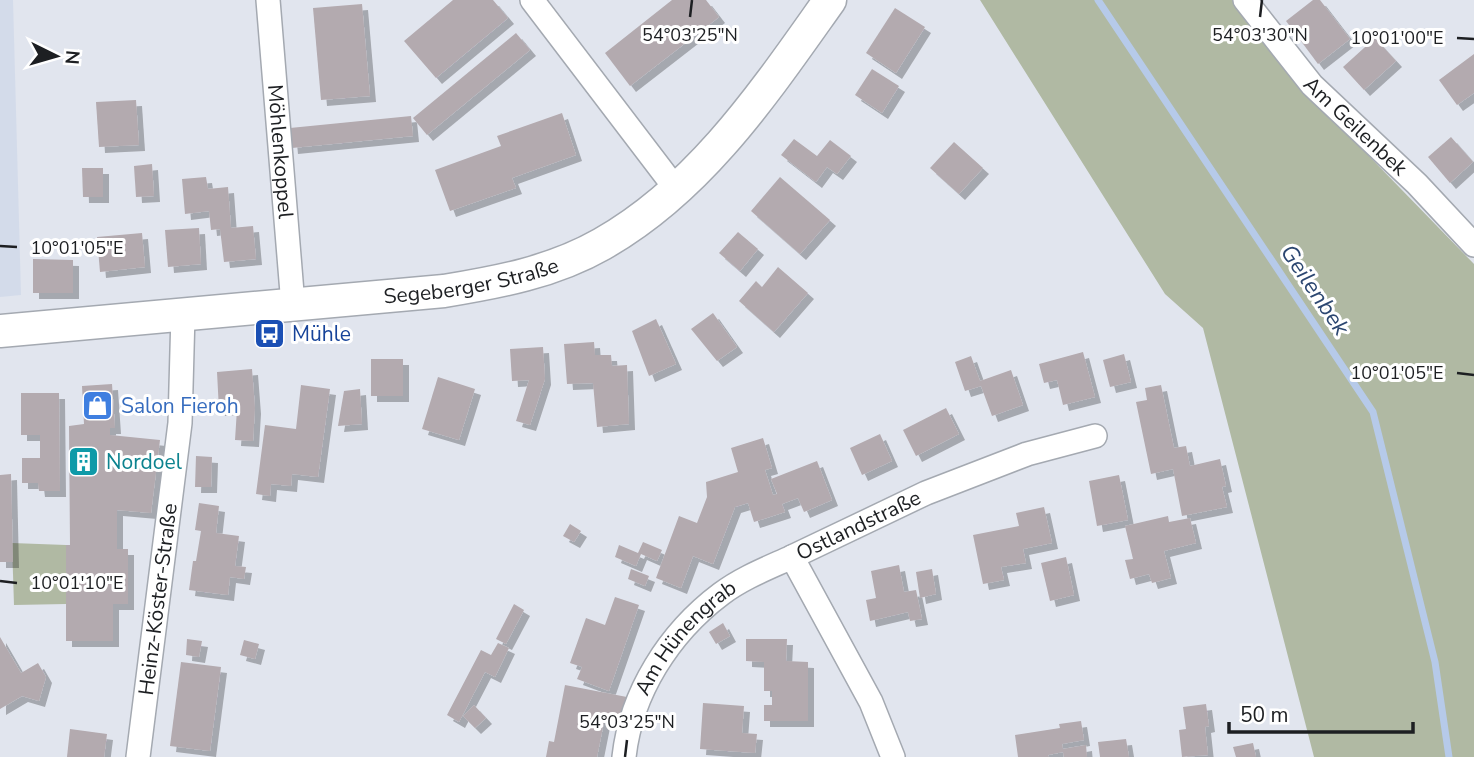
<svg xmlns="http://www.w3.org/2000/svg" width="1474" height="757" font-family="'Nunito Sans',sans-serif">
<style>
.built{fill:#d3dbea}
.green{fill:#b0b9a3}
.lines{fill:none;stroke-linecap:round;stroke-linejoin:round}
.stream{stroke:#b6cae9;stroke-width:7}
.building{fill:#b3aaaf;filter:url(#shadow)}
.minor-casing{stroke:#a4a9b1;stroke-width:26}
.secondary-casing{stroke:#a4a9b1;stroke-width:35}
.minor{stroke:#fff;stroke-width:23}
.secondary{stroke:#fff;stroke-width:32}
.ticks{fill:none;stroke:#1d1f22;stroke-width:2.5}
.labels{text-anchor:middle;dominant-baseline:central;stroke-width:6;stroke-linejoin:round;paint-order:stroke}
.street-label{font-size:21px;fill:#1d1f22;stroke:#fff}
.transit-label{font-size:21px;fill:#164399;stroke:#fff;text-anchor:start}
.shop-label{font-size:21px;fill:#366cbe;stroke:#fff;text-anchor:start}
.culture-label{font-size:21px;fill:#0d838f;stroke:#fff;text-anchor:start}
.water-label{font-size:23px;font-style:italic;fill:#2c4771;stroke:#fff}
.ticks-label{font-size:18px;text-anchor:middle;fill:#1d1f22;stroke:#fff;stroke-width:6;stroke-linejoin:round;paint-order:stroke}
</style>
<defs>
<filter id="shadow"><feDropShadow dx="6" dy="6" stdDeviation="0" flood-color="#0004"/></filter>
</defs>
<rect width="100%" height="100%" fill="#e1e5ee"/>
<path class="built" d="M0,0H13L21,295L0,297Z"/>
<g class="green">
<path d="M980,0H1232L1292,77L1474,264V757H1314L1203,328L1165,294Z"/>
<path d="M12,543L66,545V604L14,605Z"/>
</g>
<g class="lines">
<path class="stream" d="M1098,0L1373,412L1435,662L1449,757"/>
</g>
<g class="building">
<path d="M453,0H493L508,18L436,78L404,41Z"/>
<path d="M672,0H706L719,17L630,86L605,53Z"/>
<path d="M1313,0H1320L1350,39L1318,64L1286,21Z"/>
<path d="M362,4L370,96L321,100L313,8Z"/>
<path d="M895,8L925,27L896,73L866,53Z"/>
<path d="M516,33L530,50L427,135L413,118Z"/>
<path d="M1375,38L1396,61L1364,90L1343,67Z"/>
<path d="M1474,54V93L1457,105L1439,80Z"/>
<path d="M872,69L899,86L882,113L855,95Z"/>
<path d="M136,100L139,145L99,147L96,102Z"/>
<path d="M562,113L576,155L512,178L516,188L450,211L435,170L501,146L497,136Z"/>
<path d="M411,116L413,136L292,148L290,128Z"/>
<path d="M1451,137L1473,162L1450,183L1428,157Z"/>
<path d="M794,139L817,156L830,140L851,156L837,174L827,167L816,182L781,155Z"/>
<path d="M954,142L983,168L959,194L930,168Z"/>
<path d="M152,164L154,196L136,197L134,166Z"/>
<path d="M82,168H103V197H83Z"/>
<path d="M206,177L208,189L228,187L231,228L253,226L256,259L224,262L220,229L211,230L209,211L185,214L182,179Z"/>
<path d="M780,177L830,220L800,254L751,211Z"/>
<path d="M199,228L201,264L168,267L165,230Z"/>
<path d="M738,232L758,249L740,271L719,253Z"/>
<path d="M142,233L145,267L100,272L97,237Z"/>
<path d="M33,259L73,260V293H33Z"/>
<path d="M778,267L808,293L774,332L739,301L756,281L762,287Z"/>
<path d="M713,313L737,347L717,361L691,329Z"/>
<path d="M656,319L676,364L649,376L632,331Z"/>
<path d="M594,342L595,355H611L612,366L627,365L629,424L597,427L593,383L567,384L564,344Z"/>
<path d="M543,347L545,379L530,425L516,421L529,380L512,381L510,349Z"/>
<path d="M1083,352L1095,397L1063,405L1057,380L1044,383L1039,364Z"/>
<path d="M1124,354L1131,382L1110,387L1103,360Z"/>
<path d="M971,356L980,381L1011,370L1023,405L992,416L981,386L965,391L955,362Z"/>
<rect x="371" y="359" width="32" height="37"/>
<path d="M252,369L255,408L253,441L235,440L237,409L219,410L217,372Z"/>
<path d="M438,377L475,389L459,440L422,429Z"/>
<path d="M112,384L115,428H110V435L160,440L151,513L117,510V549H128V604H113V641H66V545H70L69,426L84,424L82,386Z"/>
<path d="M301,385L330,389L318,477L292,474L291,486L271,484L270,496L256,494L265,425L296,429Z"/>
<path d="M1161,385L1174,448L1186,446L1190,466L1220,459L1226,486L1222,487L1227,507L1182,516L1173,469L1151,474L1136,402L1147,400L1145,388Z"/>
<path d="M360,389L362,424L338,426L344,391Z"/>
<path d="M21,393H59L60,491H39L38,483H22V458H40V435H21Z"/>
<path d="M946,408L959,434L916,456L903,430Z"/>
<path d="M880,434L892,461L862,475L850,448Z"/>
<path d="M763,438L772,468L765,470L773,495L777,494L771,479L817,461L832,500L804,512L798,498L782,504L785,512L754,522L748,503L735,507L713,564L693,556L681,588L656,578L679,516L697,523L707,497L706,482L738,472L731,448Z"/>
<path d="M196,456L212,457L211,487H195Z"/>
<path d="M11,474L13,562H0V475Z"/>
<path d="M1119,475L1128,520L1097,526L1089,481Z"/>
<path d="M199,503L219,506L216,533L239,536L235,566L246,567L244,579L230,577L228,595L189,590L193,561H196L201,531L195,530Z"/>
<path d="M1044,507L1052,543L1023,549L1026,563L1001,567L1004,580L983,584L973,535L1019,526L1016,513Z"/>
<path d="M1168,516L1169,522L1190,518L1196,543L1164,551L1171,578L1152,583L1149,574L1130,579L1125,560L1133,559L1125,526Z"/>
<path d="M570,524L581,531L574,542L563,536Z"/>
<path d="M643,542L662,550L657,561L641,554L636,566L615,557L619,545L638,553Z"/>
<path d="M1066,557L1074,595L1050,601L1041,563Z"/>
<path d="M899,565L904,592L916,590L922,619L910,621L908,612L870,621L866,600L876,598L871,571Z"/>
<path d="M631,569L649,576L645,586L628,579Z"/>
<path d="M932,569L936,594L920,598L916,572Z"/>
<path d="M615,597L639,605L609,691L577,679L582,667L570,663L586,618L605,625Z"/>
<path d="M514,604L524,610L506,644L496,639Z"/>
<path d="M723,623L730,636L716,644L709,632Z"/>
<path d="M0,637L21,673L38,663L46,677L39,701L22,696L0,709Z"/>
<path d="M187,639L202,641L199,657L186,655Z"/>
<path d="M746,639H787L786,661L808,662V721H764V705H772V691H764V662L746,661Z"/>
<path d="M244,640L259,644L255,659L240,655Z"/>
<path d="M498,643L509,648L495,677L485,672L459,722L447,715L481,650L491,655Z"/>
<path d="M181,662L221,667L210,751L170,746Z"/>
<path d="M565,685L632,698L622,726L604,722L597,757H546L549,741L554,742Z"/>
<path d="M703,703L744,706L742,733L757,734L755,753L700,749Z"/>
<path d="M1206,704L1209,726L1205,727L1208,755L1182,757L1179,730L1186,729L1183,707Z"/>
<path d="M474,705L486,718L475,728L463,716Z"/>
<path d="M1081,721L1084,740L1062,744L1063,749L1086,745L1087,757H1064L1063,752L1048,755L1049,757H1018L1015,735L1060,728L1059,724Z"/>
<path d="M70,729L107,734L104,757H67Z"/>
<path d="M1126,739L1129,757H1100L1098,742Z"/>
<path d="M1253,743L1256,757H1236L1233,747Z"/>
</g>
<g class="lines">
<defs>
<g id="minor">
<path id="s1" d="M268,0L293,305"/>
<path d="M532,0L676,189"/>
<path id="s2" d="M1245,0L1312,85L1417,184L1474,245"/>
<path id="s3" d="M138,757L180,423L183,314"/>
<path id="s4" d="M624,757C631,693 669,633 721,594C742,578 768,568 792,557"/>
<path id="s5" d="M893,757L871,702L792,557L926,493L1027,454L1095,436"/>
</g>
<g id="secondary">
<path id="s6" d="M0,331L444,291C499,282 553,272 602,244C701,188 766,90 830,0"/>
</g>
</defs>
<use href="#minor" class="minor-casing"/>
<use href="#secondary" class="secondary-casing"/>
<use href="#minor" class="minor"/>
<use href="#secondary" class="secondary"/>
</g>
<path class="ticks" d="M690,17L692,0M1260,17L1262,0M1457,38L1474,39M0,246L17,247M1457,373L1474,375M0,581L17,583M625,757L627,740"/>
<defs>
<symbol id="bus-square" viewBox="-11 -11 22 22"><rect x="-9" y="-9" width="18" height="18" rx="4" fill="#1a4fb4" stroke="#fff"/><path d="M-5-6H5V4H4V6H2V4H-2V6H-4V4H-5ZM-3.5-4V0h7V-4ZM-3.5 1.2v1.5H-2V1.2ZM2 1.2v1.5H3.5V1.2Z" fill="#fff"/></symbol>
<symbol id="shop-square" viewBox="-11 -11 22 22"><rect x="-9" y="-9" width="18" height="18" rx="4" fill="#3f7fe0" stroke="#fff"/><path d="M-5-2.5h2.3a2.7 3.5 0 0 1 5.4 0H5L5.5 6h-11ZM-1.5-2.5h3a1.5 2.3 0 0 0-3 0Z" fill="#fff"/></symbol>
<symbol id="building-square" viewBox="-11 -11 22 22"><rect x="-9" y="-9" width="18" height="18" rx="4" fill="#0f9aa8" stroke="#fff"/><path d="M-4-6H4V6H1V3H-1V6H-4ZM-2.5-4.3h1.7v1.8h-1.7ZM.8-4.3h1.7v1.8H.8ZM-2.5-1h1.7V.8h-1.7ZM.8-1h1.7V.8H.8Z" fill="#fff"/></symbol>
</defs>
<g fill-rule="evenodd">
<use href="#bus-square" x="252" y="316" width="35" height="35"/>
<use href="#shop-square" x="80" y="388" width="35" height="35"/>
<use href="#building-square" x="66" y="444" width="35" height="35"/>
</g>
<g class="labels">
<g class="street-label">
<text stroke="none"><textPath href="#s2" startOffset="168">Am Geilenbek</textPath></text>
<text stroke="none"><textPath href="#s1" startOffset="152">Möhlenkoppel</textPath></text>
<text stroke="none"><textPath href="#s6" startOffset="474">Segeberger Straße</textPath></text>
<text stroke="none"><textPath href="#s5" startOffset="298">Ostlandstraße</textPath></text>
<text stroke="none"><textPath href="#s3" startOffset="159">Heinz-Köster-Straße</textPath></text>
<text stroke="none"><textPath href="#s4" startOffset="138">Am Hünengrab</textPath></text>
</g>
<g class="transit-label">
<text x="292" y="334">Mühle</text>
</g>
<g class="shop-label">
<text x="121" y="406">Salon Fieroh</text>
</g>
<g class="culture-label">
<text x="106" y="462">Nordoel</text>
</g>
<g class="water-label">
<text transform="translate(1315 290) rotate(56)">Geilenbek</text>
</g>
</g>
<g class="ticks-label">
<text x="690" y="41">54°03'25"N</text>
<text x="1260" y="41">54°03'30"N</text>
<text x="1397" y="44">10°01'00"E</text>
<text x="77" y="254">10°01'05"E</text>
<text x="1397" y="379">10°01'05"E</text>
<text x="77" y="589">10°01'10"E</text>
<text x="627" y="728">54°03'25"N</text>
</g>
<g transform="translate(56 56) rotate(95)" stroke="#ffffff" stroke-width="5" paint-order="stroke">
<path d="M0-5L12 26L0 18L-12 26Z" fill="#1d1f22"/>
<text y="-10" font-size="19" font-weight="bold" text-anchor="middle" fill="#1d1f22">N</text>
</g>
<path d="M1229 722v10h184v-10" fill="none" stroke="#1d1f22" stroke-width="3.5"/>
<text x="1240" y="722" font-size="21" fill="#1d1f22" stroke="#ffffff" stroke-width="5" paint-order="stroke">50 m</text>
</svg>
